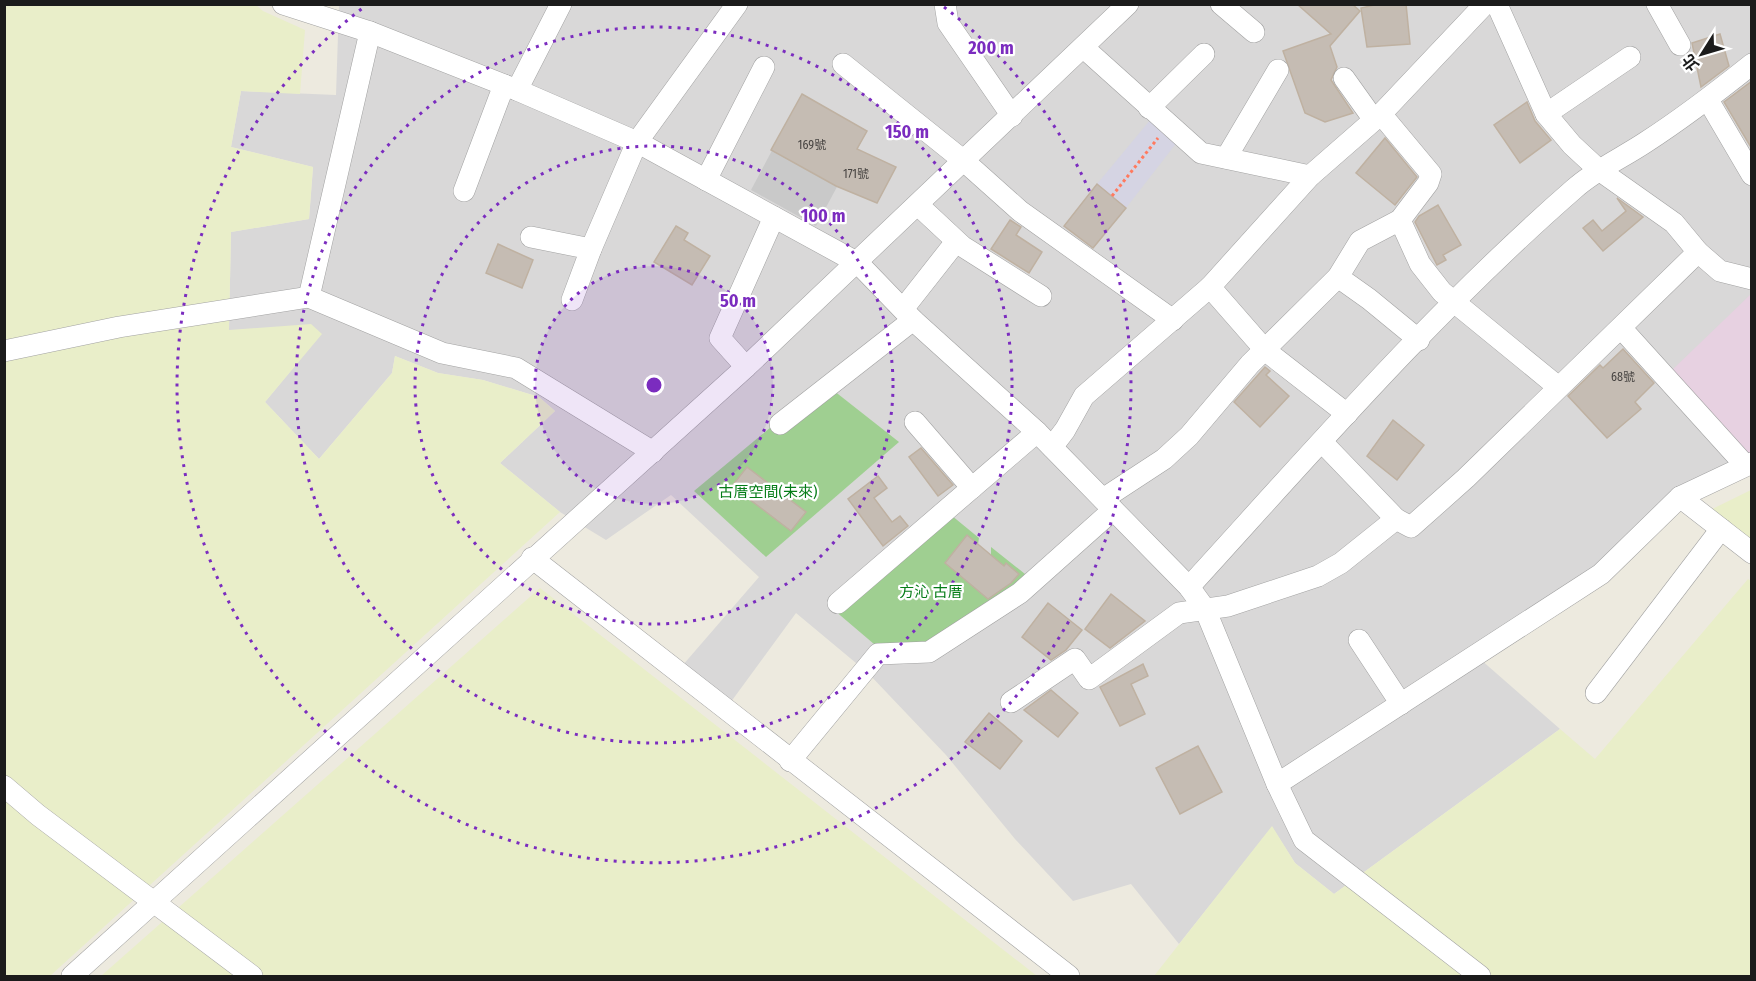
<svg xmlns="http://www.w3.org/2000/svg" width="1756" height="981" font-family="'Fira Sans Condensed','Noto Sans TC',sans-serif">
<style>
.residential{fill:#d9d8d8}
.industrial{fill:#e7d1e1}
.religious{fill:#c9c9c9}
.farmland{fill:#e9eec9}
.forest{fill:#9fcf91}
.plaza{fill:#d5d4e3}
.building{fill:#c5bcb3;stroke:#bfb1a1;stroke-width:1.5}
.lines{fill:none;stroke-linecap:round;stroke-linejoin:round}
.minor-casing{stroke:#a2a2a2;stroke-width:22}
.path{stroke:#ff7a5f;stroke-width:3;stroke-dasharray:3 3;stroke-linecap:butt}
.minor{stroke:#fff;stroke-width:21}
.ring{fill:none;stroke:#7b2cbf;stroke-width:3;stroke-dasharray:3 6}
.labels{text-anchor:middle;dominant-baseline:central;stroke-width:4.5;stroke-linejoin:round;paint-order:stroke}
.number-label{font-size:12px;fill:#464341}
.park-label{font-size:15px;fill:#057c17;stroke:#fff}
.centre{fill:#7b2cbf;stroke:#fff;stroke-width:3}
.ring-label{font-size:18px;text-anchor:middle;font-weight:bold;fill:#7b2cbf;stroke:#fff;stroke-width:4.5;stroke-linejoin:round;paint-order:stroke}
</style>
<rect width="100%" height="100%" fill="#edeadf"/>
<path class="residential" d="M339,5H1751V458L1662,500L1606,566L1480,659L1560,729L1334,894L1295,863L1272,827L1179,944L1131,884L1073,901L1015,839L946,755L868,673L796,613L725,710L676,673L759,577L671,495L606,540L560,512L500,463L555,411L539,397L483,380L438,373L395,356L392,373L319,459L265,402L321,334L229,330L231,232L309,219L313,167L231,147L241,91L336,95Z"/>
<path class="industrial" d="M1751,294V452L1746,455L1670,372Z"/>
<path class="religious" d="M802,94L867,131L816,226L751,190Z"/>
<g class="farmland">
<path d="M5,5H256L263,11L305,30L300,94L241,91L231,147L313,167L309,219L231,232L229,330L311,324L322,334L265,402L319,459L392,373L395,356L438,373L483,380L539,397L555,411L500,463L560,512L50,976H5Z"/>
<path d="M1751,490V551L1702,514Z"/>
<path d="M1748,579L1751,581V976H1154L1272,826L1295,863L1334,894L1560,729L1595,759Z"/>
<path d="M540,588L1037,976H101Z"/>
</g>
<g class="forest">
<path d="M824,383L899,442L766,557L694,491Z"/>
<path d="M951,515L979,538L978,544L967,558L980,569L991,555V547L1030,578L948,638L881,650L834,610Z"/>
</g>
<path class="plaza" d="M1151,119L1178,141L1126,208L1097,184Z"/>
<g class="building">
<path d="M1297,4H1352L1360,11L1330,46L1337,67L1331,80L1353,113L1325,122L1305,113L1283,51L1331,34Z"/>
<path d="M1379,4H1406L1410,44L1367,47L1361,8Z"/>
<path d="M1720,34L1729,66L1701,87L1692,43Z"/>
<path d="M1752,81V149L1724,102Z"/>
<path d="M802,94L867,131L857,149L896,167L877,203L836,186L771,150Z"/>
<path d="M1527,102L1535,121L1551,140L1520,163L1494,125Z"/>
<path d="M1385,138L1417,177L1395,205L1356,173Z"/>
<path d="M1097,184L1126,208L1093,248L1064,226Z"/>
<path d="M1617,198L1643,217L1603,251L1583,228L1593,220L1602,231L1626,211Z"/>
<path d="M1438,205L1461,245L1443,255L1446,260L1437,265L1415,222L1419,216Z"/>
<path d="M1010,220L1021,227L1016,235L1042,252L1029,273L991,249Z"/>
<path d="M676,226L688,233L684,240L710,256L692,285L654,262Z"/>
<path d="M498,244L533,260L522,288L486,273Z"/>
<path d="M1623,349L1654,383L1635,402L1641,409L1607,438L1568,396L1600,365L1603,368Z"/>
<path d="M1265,367L1270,371L1266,375L1289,396L1260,427L1234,402Z"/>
<path d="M1393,420L1424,445L1397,480L1367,456Z"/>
<path d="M921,448L953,485L938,496L909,457Z"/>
<path d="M747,467L806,512L791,531L732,486Z"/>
<path d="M878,476L887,488L874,498L892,522L900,516L908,526L883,546L848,499Z"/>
<path d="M967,535L1004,566L1006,563L1019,574L1011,583L988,599L945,563Z"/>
<path d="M1111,594L1145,621L1110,648L1085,629Z"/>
<path d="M1048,603L1082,630L1066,650L1051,660L1022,637Z"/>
<path d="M1143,664L1148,676L1131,684L1145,714L1120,726L1100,687Z"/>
<path d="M1051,690L1078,713L1058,737L1024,710Z"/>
<path d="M989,713L1022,741L1000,769L965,742Z"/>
<path d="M1198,746L1222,792L1180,814L1156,768Z"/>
</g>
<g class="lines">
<defs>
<g id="minor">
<path d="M283,4L370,32L517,90L637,142L858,263L913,320L1037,432L1189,587L1205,609L1277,784L1304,840L1480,976"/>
<path d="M945,4L948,23L1012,116"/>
<path d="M1221,4L1254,32"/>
<path d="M1657,4L1680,45"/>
<path d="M1499,9L1546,114L1572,145L1599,170L1674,223L1698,252L1720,271L1752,279"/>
<path d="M370,32L309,297L442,353L516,368L653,452"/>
<path d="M1084,48L1201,153L1310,176"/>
<path d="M843,64L964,161L1020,211L1173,320"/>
<path d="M1344,78L1374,120"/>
<path d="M517,90L561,4"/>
<path d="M1708,100L1752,175"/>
<path d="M1149,108L1204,54"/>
<path d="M1546,114L1630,57"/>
<path d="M1226,158L1278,70"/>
<path d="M706,180L764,67"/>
<path d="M464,191L504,85"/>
<path d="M918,205L962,246L1041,296"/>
<path d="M1400,220L1420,264L1442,292L1557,386"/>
<path d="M531,237L591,249"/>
<path d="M1338,277L1369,299L1419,340"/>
<path d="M1210,287L1266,351L1347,414"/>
<path d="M572,300L591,249L637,142L737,4"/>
<path d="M903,309L951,248"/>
<path d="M1622,329L1745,465"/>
<path d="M4,351L119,327L309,297"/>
<path d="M746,367L720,338L774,217"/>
<path d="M915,422L972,488"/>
<path d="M780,424L913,320"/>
<path d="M1322,442L1396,519"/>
<path d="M1052,447L1065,430L1084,396L1210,287L1310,176L1381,114L1484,5"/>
<path d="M1680,497L1752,553"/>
<path d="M1103,499L1164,459L1189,436L1250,364L1338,277L1360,241L1400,220L1428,183L1431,174L1381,114"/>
<path d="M532,558L1069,976"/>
<path d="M1189,587C1313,451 1435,310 1574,189C1595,170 1622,158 1646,142C1683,118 1717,92 1752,64"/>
<path d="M838,603L1037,432"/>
<path d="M1359,640L1401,704"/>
<path d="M1596,693L1721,529"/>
<path d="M1011,702L1075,659L1089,679L1179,613L1228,606L1318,576L1341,563L1396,519L1411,527L1466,478L1698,252"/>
<path d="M790,761L878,654L929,652L1020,593L1113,510"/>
<path d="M1277,784L1601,574L1680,497L1752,463"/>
<path d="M4,786L38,815L252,976"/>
<path d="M72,976L746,367L1128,4"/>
</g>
</defs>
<use href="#minor" class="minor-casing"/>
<path class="path" d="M1112,196L1158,138"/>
<use href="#minor" class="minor"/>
</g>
<circle cx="654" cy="385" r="119" fill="#7b2cbf" fill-opacity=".12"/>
<g class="ring">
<circle cx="654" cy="385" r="119"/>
<circle cx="654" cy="385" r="239"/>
<circle cx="654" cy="385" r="358"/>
<path d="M944 7A477 477 0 1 1 364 7"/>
</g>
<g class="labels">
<g class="number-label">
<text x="812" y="145">169號</text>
<text x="856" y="174">171號</text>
<text x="1623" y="377">68號</text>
</g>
<g class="park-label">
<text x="768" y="492">古厝空間(未來)</text>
<text x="931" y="592">方沁 古厝</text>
</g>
</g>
<circle cx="654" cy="385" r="9" class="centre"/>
<g class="ring-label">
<text x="991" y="54">200 m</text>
<text x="907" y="138">150 m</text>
<text x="823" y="222">100 m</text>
<text x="738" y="307">50 m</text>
</g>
<rect width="1756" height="981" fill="none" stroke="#1b1b1b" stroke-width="12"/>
<g transform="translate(1702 54) rotate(233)" stroke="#ffffff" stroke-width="4.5" paint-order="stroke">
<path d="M0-4.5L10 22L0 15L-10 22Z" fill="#1b1b1b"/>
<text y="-9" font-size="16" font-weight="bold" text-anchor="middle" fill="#1b1b1b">北</text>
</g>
</svg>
